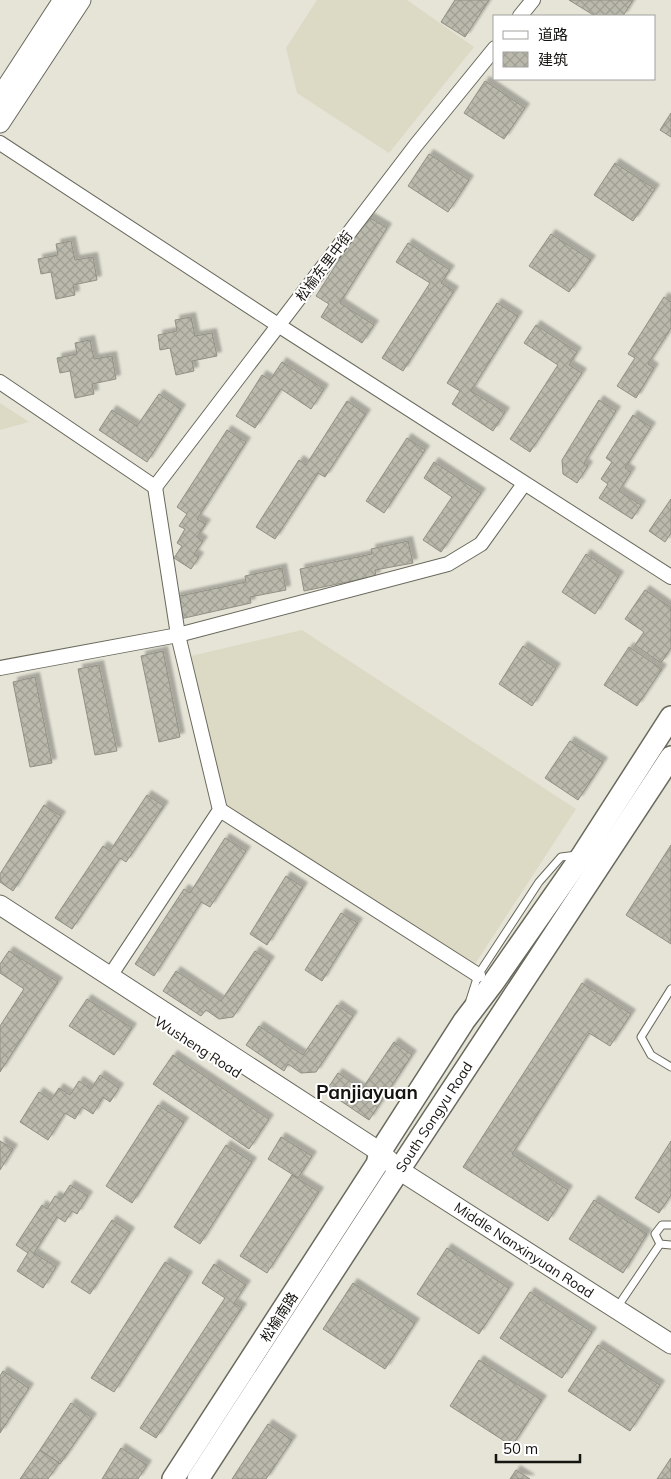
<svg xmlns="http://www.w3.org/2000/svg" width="671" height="1479" font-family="Mulish,'Noto Sans SC',sans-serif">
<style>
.built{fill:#dcdac5}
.building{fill:url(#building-cross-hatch);stroke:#919084;filter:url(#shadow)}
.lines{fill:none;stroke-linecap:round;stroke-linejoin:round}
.lane-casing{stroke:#6a695d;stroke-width:9}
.street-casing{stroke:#6a695d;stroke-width:16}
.secondary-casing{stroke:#6a695d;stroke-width:21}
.primary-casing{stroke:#6a695d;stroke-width:24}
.lane{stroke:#fff;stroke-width:7}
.street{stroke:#fff;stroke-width:14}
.secondary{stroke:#fff;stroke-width:19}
.primary{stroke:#fff;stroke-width:21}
.labels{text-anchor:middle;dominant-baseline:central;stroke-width:4;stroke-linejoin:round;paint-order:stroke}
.street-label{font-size:14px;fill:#151410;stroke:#fff}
.district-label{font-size:19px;font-weight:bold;fill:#151410;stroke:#fff}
</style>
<defs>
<pattern id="building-cross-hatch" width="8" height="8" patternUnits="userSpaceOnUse" patternTransform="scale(1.25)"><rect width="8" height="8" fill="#bab9ac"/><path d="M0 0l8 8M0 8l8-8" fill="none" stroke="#9f9e93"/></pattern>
<filter id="shadow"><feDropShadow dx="4.5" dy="-4.5" stdDeviation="1" flood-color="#0004"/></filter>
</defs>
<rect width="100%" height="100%" fill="#e5e4d7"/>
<g class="built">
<path d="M317,0H407L474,47L389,153L297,93L286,48Z"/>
<path d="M0,403L29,422L0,430Z"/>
<path d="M302,630L576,809L473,967L224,805L191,656Z"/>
</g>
<g class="building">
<path d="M455,0H489L465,37L441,22Z"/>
<path d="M569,0H633L623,16H595Z"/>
<path d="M485,81L525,108L504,139L464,113Z"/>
<path d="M671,113V137L660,130Z"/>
<path d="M429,154L469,180L448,212L408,186Z"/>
<path d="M615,163L655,189L633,221L594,195Z"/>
<path d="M367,216L387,228L340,303L374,325L362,343L321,317L329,304L316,296Z"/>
<path d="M551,234L591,260L569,292L529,266Z"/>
<path d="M71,241L75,260L93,257L97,280L73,285L75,295L56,299L51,272L41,274L38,259L58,255L56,244Z"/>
<path d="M408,243L450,270L441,283L454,291L403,371L382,358L430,283L396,262Z"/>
<path d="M664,297L671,302V328L648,364L654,368L636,398L617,386L635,358L628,354Z"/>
<path d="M497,303L518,316L471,391L505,412L493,431L452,404L460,391L447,383Z"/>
<path d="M191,317L195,336L212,333L217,356L192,361L194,371L176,375L170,348L160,350L158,335L177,331L175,320Z"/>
<path d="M536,325L577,352L569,365L582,373L530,452L510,439L558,365L524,343Z"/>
<path d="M90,340L94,359L112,356L116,379L92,384L94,394L75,398L70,371L60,373L57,358L77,354L75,343Z"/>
<path d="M282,362L324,389L311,409L281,389L255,428L236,416L262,375L270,380Z"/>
<path d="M159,394L181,409L147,462L99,430L112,410L137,426Z"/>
<path d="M599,400L616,411L584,463L588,466L577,483L563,474L562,460Z"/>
<path d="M347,401L366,414L325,477L318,473L275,539L256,527L299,460L306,465Z"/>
<path d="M633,415L651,427L625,468L631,472L619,491L641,505L632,519L599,498L608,484L601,479L612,462L606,458Z"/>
<path d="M227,430L246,442L197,519L206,524L197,537L203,541L194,554L199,557L191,569L174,558L182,546L177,543L185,529L179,526L187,514L177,507Z"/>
<path d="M407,438L425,450L384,513L366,501Z"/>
<path d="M434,462L481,493L441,552L423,540L452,497L424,478Z"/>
<path d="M671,499V533L665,542L649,531Z"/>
<path d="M408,541L413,563L375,570L376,576L304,591L300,569L372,554L371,549Z"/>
<path d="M586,554L619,576L595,614L562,592Z"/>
<path d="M282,568L286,590L250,597L251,603L180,619L175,597L246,582L245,576Z"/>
<path d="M645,590L671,608V648L661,663L635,645L644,632L625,619Z"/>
<path d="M523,646L556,668L532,706L499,684Z"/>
<path d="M629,647L662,669L637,706L604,685Z"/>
<path d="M163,651L180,737L159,742L141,656Z"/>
<path d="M99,665L117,751L95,755L78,669Z"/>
<path d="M35,677L52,763L30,767L13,682Z"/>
<path d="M570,741L603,762L578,800L545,778Z"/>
<path d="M147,795L164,806L126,862L120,858L72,929L55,918L103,846L110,851Z"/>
<path d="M44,805L61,816L13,891L0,882V874Z"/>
<path d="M225,838L246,851L210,907L201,902L154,976L135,964L184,889L190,893Z"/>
<path d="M671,845V944L626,915Z"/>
<path d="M286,876L303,887L267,945L250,934Z"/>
<path d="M341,913L358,923L322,981L305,970Z"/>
<path d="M9,951L58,982L0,1072V1026L24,989L0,973V964Z"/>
<path d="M255,951L270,961L233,1017L219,1019L206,1010L201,1016L163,991L176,971L221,1001Z"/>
<path d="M582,983L631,1014L610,1046L589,1033L512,1154L568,1190L548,1221L463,1167Z"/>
<path d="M87,999L132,1028L114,1055L69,1026Z"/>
<path d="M337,1005L353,1016L316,1072L301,1073L288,1064L284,1071L246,1045L259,1026L303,1055Z"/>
<path d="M394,1042L412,1055L369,1120L326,1091L338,1073L362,1089Z"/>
<path d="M173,1055L269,1119L249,1149L153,1084Z"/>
<path d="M100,1075L119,1088L110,1102L103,1097L93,1114L82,1107L75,1119L65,1113L48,1140L20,1122L39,1092L51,1100L59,1088L70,1095L79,1081L91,1089Z"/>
<path d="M158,1105L184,1122L132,1203L106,1186Z"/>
<path d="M281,1137L312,1156L298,1178L268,1159Z"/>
<path d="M0,1141L13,1149L0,1170Z"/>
<path d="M671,1141V1195L659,1213L635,1198Z"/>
<path d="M226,1145L252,1162L200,1244L174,1227Z"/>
<path d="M292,1175L319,1192L267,1273L240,1256Z"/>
<path d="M70,1185L88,1196L77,1214L72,1211L65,1222L57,1217L34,1253L56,1267L43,1288L17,1271L28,1253L16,1245L42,1205L47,1209L55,1196L61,1199Z"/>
<path d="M594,1200L647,1234L623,1273L569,1239Z"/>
<path d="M112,1220L130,1232L90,1294L71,1282Z"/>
<path d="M447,1248L509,1288L479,1334L417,1294Z"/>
<path d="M165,1262L188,1276L114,1392L91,1378Z"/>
<path d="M214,1264L246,1285L234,1303L242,1308L156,1438L140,1428L225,1298L202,1283Z"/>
<path d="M353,1283L415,1323L385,1369L323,1329Z"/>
<path d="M530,1292L592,1332L562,1378L500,1338Z"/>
<path d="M598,1345L660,1385L630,1431L568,1391Z"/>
<path d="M479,1360L542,1400L512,1446L450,1406Z"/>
<path d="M3,1371L29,1388L0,1433V1376Z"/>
<path d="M71,1403L92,1418L60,1464L40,1450Z"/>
<path d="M268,1424L292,1440L266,1479H232Z"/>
<path d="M121,1448L147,1465L138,1479H102Z"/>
<path d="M40,1450L59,1463L48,1479H20Z"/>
<path d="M671,1458V1479H657Z"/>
<path d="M516,1470L530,1479H510Z"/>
</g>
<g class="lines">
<defs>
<g id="lane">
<path d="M671,989L641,1037L651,1055L671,1067"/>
<path d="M470,1000L478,975L539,882L561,857L577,855"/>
<path d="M671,1225H662L655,1234L660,1244L671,1245"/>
<path d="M616,1309L660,1244"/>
</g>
<g id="street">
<path d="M520,16L533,0"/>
<path d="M0,143L278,325L671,577"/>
<path d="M0,382L155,487L178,635L220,810L110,976"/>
<path d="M155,487L416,145L495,48"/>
<path d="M0,668L178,635L448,564L481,544L524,484"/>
<path d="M220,810L478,975"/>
</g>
<g id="secondary">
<path d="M0,97L63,0"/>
<path d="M0,123L81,0"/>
<path d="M0,905L380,1152L399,1170L671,1344"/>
</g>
<g id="primary">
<path d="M173,1479L377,1164L380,1152L464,1021L493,983L583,854L671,717"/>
<path d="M198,1479L399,1170L671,757"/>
</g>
</defs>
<use href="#lane" class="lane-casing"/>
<use href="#street" class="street-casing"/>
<use href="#secondary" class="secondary-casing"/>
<use href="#primary" class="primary-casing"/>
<use href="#lane" class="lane"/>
<use href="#street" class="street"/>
<use href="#secondary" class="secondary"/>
<use href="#primary" class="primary"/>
</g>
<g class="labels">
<g class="street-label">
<text transform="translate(324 266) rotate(-53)">松榆东里中街</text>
<text transform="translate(198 1047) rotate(33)">Wusheng Road</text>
<text transform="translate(434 1117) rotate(-57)">South Songyu Road</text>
<text transform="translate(524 1250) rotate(33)">Middle Nanxinyuan Road</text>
<text transform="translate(279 1317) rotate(-57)">松榆南路</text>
</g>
<g class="district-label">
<text x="367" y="1092">Panjiayuan</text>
</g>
</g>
<rect x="493" y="15" width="162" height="65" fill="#ffffff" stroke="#a1a19f"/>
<rect x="503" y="31" width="25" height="8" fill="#ffffff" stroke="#a1a19f"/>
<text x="538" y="40" font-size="15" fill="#151410">道路</text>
<rect x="503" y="52" width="25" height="15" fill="url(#building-cross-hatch)" stroke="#a1a19f"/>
<text x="538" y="65" font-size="15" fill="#151410">建筑</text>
<path d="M496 1454v8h84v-8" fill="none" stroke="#151410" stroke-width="2.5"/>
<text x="503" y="1454" font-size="15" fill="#151410" stroke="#ffffff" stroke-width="4" paint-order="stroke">50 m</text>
</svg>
